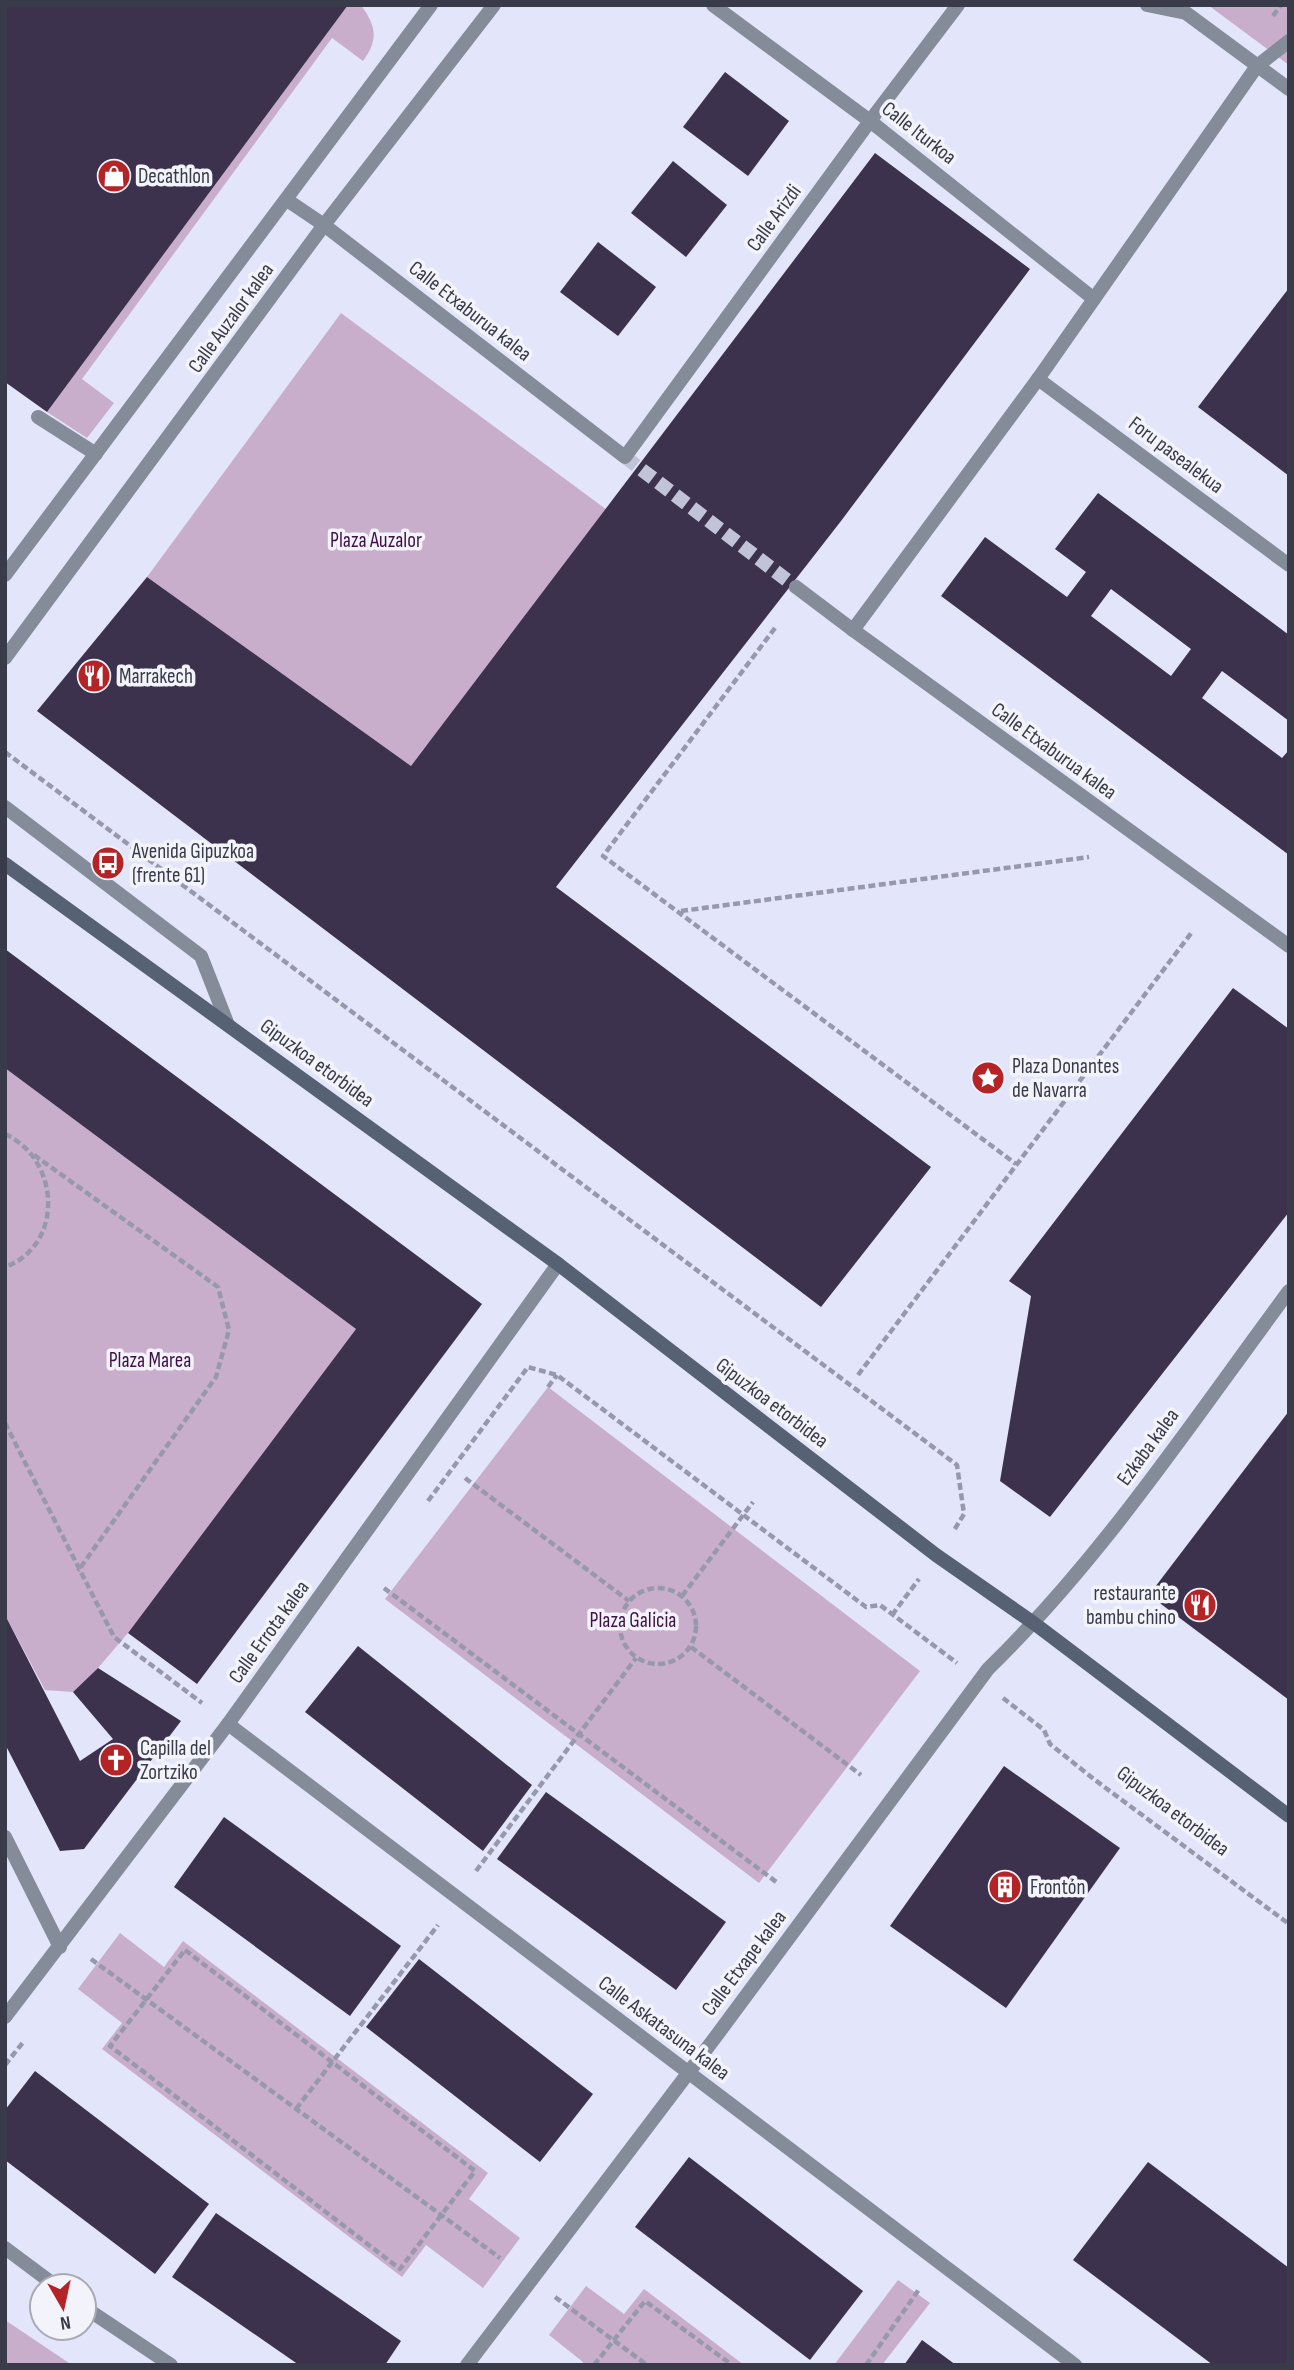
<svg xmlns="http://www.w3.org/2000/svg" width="1294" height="2370" font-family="'Sofia Sans Condensed',sans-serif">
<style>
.green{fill:#c9aecc}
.building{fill:#3c324d;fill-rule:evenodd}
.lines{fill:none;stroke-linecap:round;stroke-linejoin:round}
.street-tunnel{stroke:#c1c3d8;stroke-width:14;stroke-dasharray:14 7;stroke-linecap:butt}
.path{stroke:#9798ab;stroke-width:4.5;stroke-dasharray:7 3.5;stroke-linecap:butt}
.lane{stroke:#848c9a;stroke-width:14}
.street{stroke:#848c9a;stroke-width:14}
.secondary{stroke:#566174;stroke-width:14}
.labels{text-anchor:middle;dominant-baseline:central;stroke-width:7;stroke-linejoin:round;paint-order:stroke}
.street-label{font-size:21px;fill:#3a3b4a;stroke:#f3f4fb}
.poi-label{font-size:21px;fill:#3a3b4a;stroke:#f3f4fb;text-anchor:start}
.park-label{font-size:21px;fill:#401147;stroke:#f3f4fb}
</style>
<rect width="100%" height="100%" fill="#e3e5fb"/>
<g class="green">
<path d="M348,5H361C376,26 379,39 363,61L332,38L82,379L114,403L87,438L47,412Z"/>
<path d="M1208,5H1289V65Z"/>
<path d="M341,313L607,510L411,766L147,577Z"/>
<path d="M5,1068L356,1329L128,1633L98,1668L73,1692L45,1690L5,1615Z"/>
<path d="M548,1387L920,1671L759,1883L385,1599Z"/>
<path d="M120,1933L164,1967L183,1941L488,2173L469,2199L520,2238L483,2288L426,2245L402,2277L102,2049L122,2023L78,1989Z"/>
<path d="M898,2280L930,2303L882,2365H834Z"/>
<path d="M586,2286L624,2314L644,2289L744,2365H582L583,2362L549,2335Z"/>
<path d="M5,2320L72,2365H5Z"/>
</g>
<g class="building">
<path d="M5,5H348L47,412L5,382Z"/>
<path d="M725,72L789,121L748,176L683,127Z"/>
<path d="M875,153L1030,269L841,521L556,887L931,1167L821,1307L37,711L147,577L411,766Z"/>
<path d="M673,161L727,205L686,257L631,213Z"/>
<path d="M598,242L656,287L618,336L560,292Z"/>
<path d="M1289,288V476L1198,407Z"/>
<path d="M1098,493L1289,635V721L1222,671L1202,698L1282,758L1289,750V855L941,596L985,537L1067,597L1086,572L1055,549ZM1111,589L1191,649L1171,676L1091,616Z"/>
<path d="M5,949L482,1304L197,1684L128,1633L356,1329L5,1068Z"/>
<path d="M1233,988L1289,1029V1212L1050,1517L1000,1481L1031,1296L1009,1281Z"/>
<path d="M1289,1411V1700L1149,1595Z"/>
<path d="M5,1615L80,1761L113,1739L73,1692L98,1668L181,1721L84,1849L60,1851L5,1744Z"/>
<path d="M358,1646L532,1785L483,1851L305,1712Z"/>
<path d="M1004,1766L1120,1848L1006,2008L890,1926Z"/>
<path d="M546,1792L726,1922L676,1990L497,1859Z"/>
<path d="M224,1817L401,1946L350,2016L174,1887Z"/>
<path d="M419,1959L593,2094L540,2162L366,2027Z"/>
<path d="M35,2071L209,2204L155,2274L5,2160V2110Z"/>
<path d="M689,2157L863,2291L810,2360L635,2227Z"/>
<path d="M1148,2162L1289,2268V2365H1213L1073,2260Z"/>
<path d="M216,2213L401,2341L385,2365H299L172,2277Z"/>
<path d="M922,2340L956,2365H904Z"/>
</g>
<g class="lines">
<path class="street-tunnel" d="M625,457L796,587"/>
<g class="path">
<path d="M1273,16L1281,5"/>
<path d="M775,628L603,856L1016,1164"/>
<path d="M5,752L957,1465L964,1514L953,1532"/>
<path d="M681,911L1089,857"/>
<path d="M5,1134C60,1159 65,1245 5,1267"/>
<path d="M34,1155L218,1287L229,1330L216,1377L78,1571"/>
<path d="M858,1375L1192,932"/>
<path d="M548,1387L557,1375"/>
<path d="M5,1423L114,1637L202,1703"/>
<path d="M465,1478L629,1601"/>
<path d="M428,1501L528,1367L557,1375L866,1607L880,1605L957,1663"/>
<circle cx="658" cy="1626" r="38"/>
<path d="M384,1588L779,1884"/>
<path d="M682,1596L753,1502"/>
<path d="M892,1615L919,1579"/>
<path d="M691,1647L861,1775"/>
<path d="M1003,1698L1044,1730L1050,1744L1095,1780L1289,1924"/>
<path d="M476,1871L636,1658"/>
<path d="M185,1950L475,2171L400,2269L110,2046Z"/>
<path d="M91,1959L500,2258"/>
<path d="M5,2065L24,2041"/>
<path d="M296,2109L438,1925"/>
<path d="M555,2297L647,2365"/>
<path d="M594,2365L645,2301L732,2365"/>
<path d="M866,2365L920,2288"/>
</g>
<g class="lane">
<path d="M38,417L96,454"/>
<path d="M5,807L201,956L228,1025"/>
</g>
<g class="street">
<path d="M713,5L870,121L1094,299"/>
<path d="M1147,5L1186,13L1289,89"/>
<path d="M287,200L324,225L625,457L870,121L958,5"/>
<path d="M1038,379L1289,565"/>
<path d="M5,575L431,5"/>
<path d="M796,587L853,630L1289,946"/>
<path d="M853,630L1038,379L1257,66L1289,41"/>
<path d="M5,658L324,225L494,5"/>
<path d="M228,1724L1075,2365"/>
<path d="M5,1837L60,1947"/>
<path d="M5,2017L228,1724L558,1264"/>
<path d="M5,2248L56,2286"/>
<path d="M84,2307L171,2365"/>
<path d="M467,2365L717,2035L988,1669C1104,1556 1193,1420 1289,1291"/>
</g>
<path class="secondary" d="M5,864L558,1264L936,1555L1035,1624L1289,1816"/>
</g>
<defs>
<symbol id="shop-disc" viewBox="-11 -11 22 22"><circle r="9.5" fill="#b42326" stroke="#f3f4fb"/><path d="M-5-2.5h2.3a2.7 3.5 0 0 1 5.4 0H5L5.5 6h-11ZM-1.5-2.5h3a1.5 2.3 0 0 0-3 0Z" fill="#fff"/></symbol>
<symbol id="restaurant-disc" viewBox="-11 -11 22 22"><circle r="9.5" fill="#b42326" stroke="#f3f4fb"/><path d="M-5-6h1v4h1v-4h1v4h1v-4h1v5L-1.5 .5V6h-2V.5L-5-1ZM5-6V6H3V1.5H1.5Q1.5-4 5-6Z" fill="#fff"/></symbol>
<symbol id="bus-disc" viewBox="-11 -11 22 22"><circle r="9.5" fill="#b42326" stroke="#f3f4fb"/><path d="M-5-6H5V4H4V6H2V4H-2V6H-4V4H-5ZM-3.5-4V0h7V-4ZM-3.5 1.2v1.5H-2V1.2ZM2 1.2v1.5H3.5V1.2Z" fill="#fff"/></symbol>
<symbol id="sight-disc" viewBox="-11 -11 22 22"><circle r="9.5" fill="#b42326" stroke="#f3f4fb"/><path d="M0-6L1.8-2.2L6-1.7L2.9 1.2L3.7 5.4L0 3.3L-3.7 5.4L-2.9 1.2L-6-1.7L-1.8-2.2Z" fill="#fff"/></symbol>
<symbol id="church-disc" viewBox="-11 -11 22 22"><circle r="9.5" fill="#b42326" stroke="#f3f4fb"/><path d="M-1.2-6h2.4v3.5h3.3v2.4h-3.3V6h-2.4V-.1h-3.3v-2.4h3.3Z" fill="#fff"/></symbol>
<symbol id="building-disc" viewBox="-11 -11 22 22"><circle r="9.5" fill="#b42326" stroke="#f3f4fb"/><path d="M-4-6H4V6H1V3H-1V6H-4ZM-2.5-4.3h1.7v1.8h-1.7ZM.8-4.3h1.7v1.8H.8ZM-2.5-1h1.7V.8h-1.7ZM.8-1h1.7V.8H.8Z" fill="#fff"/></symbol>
</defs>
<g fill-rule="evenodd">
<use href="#shop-disc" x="95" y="157" width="38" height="38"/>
<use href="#restaurant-disc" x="75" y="657" width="38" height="38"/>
<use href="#bus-disc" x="89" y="844" width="38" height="38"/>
<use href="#sight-disc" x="969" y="1059" width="38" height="38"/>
<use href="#restaurant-disc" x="1181" y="1586" width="38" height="38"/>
<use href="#church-disc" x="97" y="1741" width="38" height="38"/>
<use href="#building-disc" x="986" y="1868" width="38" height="38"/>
</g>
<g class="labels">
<g class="street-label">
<text transform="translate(919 133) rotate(38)">Calle Iturkoa</text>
<text transform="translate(774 218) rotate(-54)">Calle Arizdi</text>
<text transform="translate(470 311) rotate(38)">Calle Etxaburua kalea</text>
<text transform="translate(231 318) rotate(-54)">Calle Auzalor kalea</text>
<text transform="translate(1176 455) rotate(37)">Foru pasealekua</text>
<text transform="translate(1054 751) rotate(36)">Calle Etxaburua kalea</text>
<text transform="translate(317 1063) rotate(36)">Gipuzkoa etorbidea</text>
<text transform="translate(772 1403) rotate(37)">Gipuzkoa etorbidea</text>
<text transform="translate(1148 1447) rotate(-54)">Ezkaba kalea</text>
<text transform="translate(269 1632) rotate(-54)">Calle Errota kalea</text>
<text transform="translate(1173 1811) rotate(37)">Gipuzkoa etorbidea</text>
<text transform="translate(744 1963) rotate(-53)">Calle Etxape kalea</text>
<text transform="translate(664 2028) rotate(37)">Calle Askatasuna kalea</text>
</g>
<g class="poi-label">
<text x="138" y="176">Decathlon</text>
<text x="119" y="676">Marrakech</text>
<text x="132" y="851">Avenida Gipuzkoa<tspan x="132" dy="24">(frente 61)</tspan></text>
<text x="1012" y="1066">Plaza Donantes<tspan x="1012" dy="24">de Navarra</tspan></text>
<text x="1176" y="1593" text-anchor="end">restaurante<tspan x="1176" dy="24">bambu chino</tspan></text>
<text x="140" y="1748">Capilla del<tspan x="140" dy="24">Zortziko</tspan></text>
<text x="1030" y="1887">Frontón</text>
</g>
<g class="park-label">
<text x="376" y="540">Plaza Auzalor</text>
<text x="150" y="1360">Plaza Marea</text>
<text x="633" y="1620">Plaza Galicia</text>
</g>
</g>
<rect width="1294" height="2370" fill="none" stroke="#3a3b4a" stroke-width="14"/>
<g transform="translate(63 2307) rotate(171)"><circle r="33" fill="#f3f4fb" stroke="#a9aab4" stroke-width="2"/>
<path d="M0-5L12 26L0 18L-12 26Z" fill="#b42326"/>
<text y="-10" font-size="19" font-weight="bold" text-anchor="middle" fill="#3a3b4a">N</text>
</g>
</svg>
